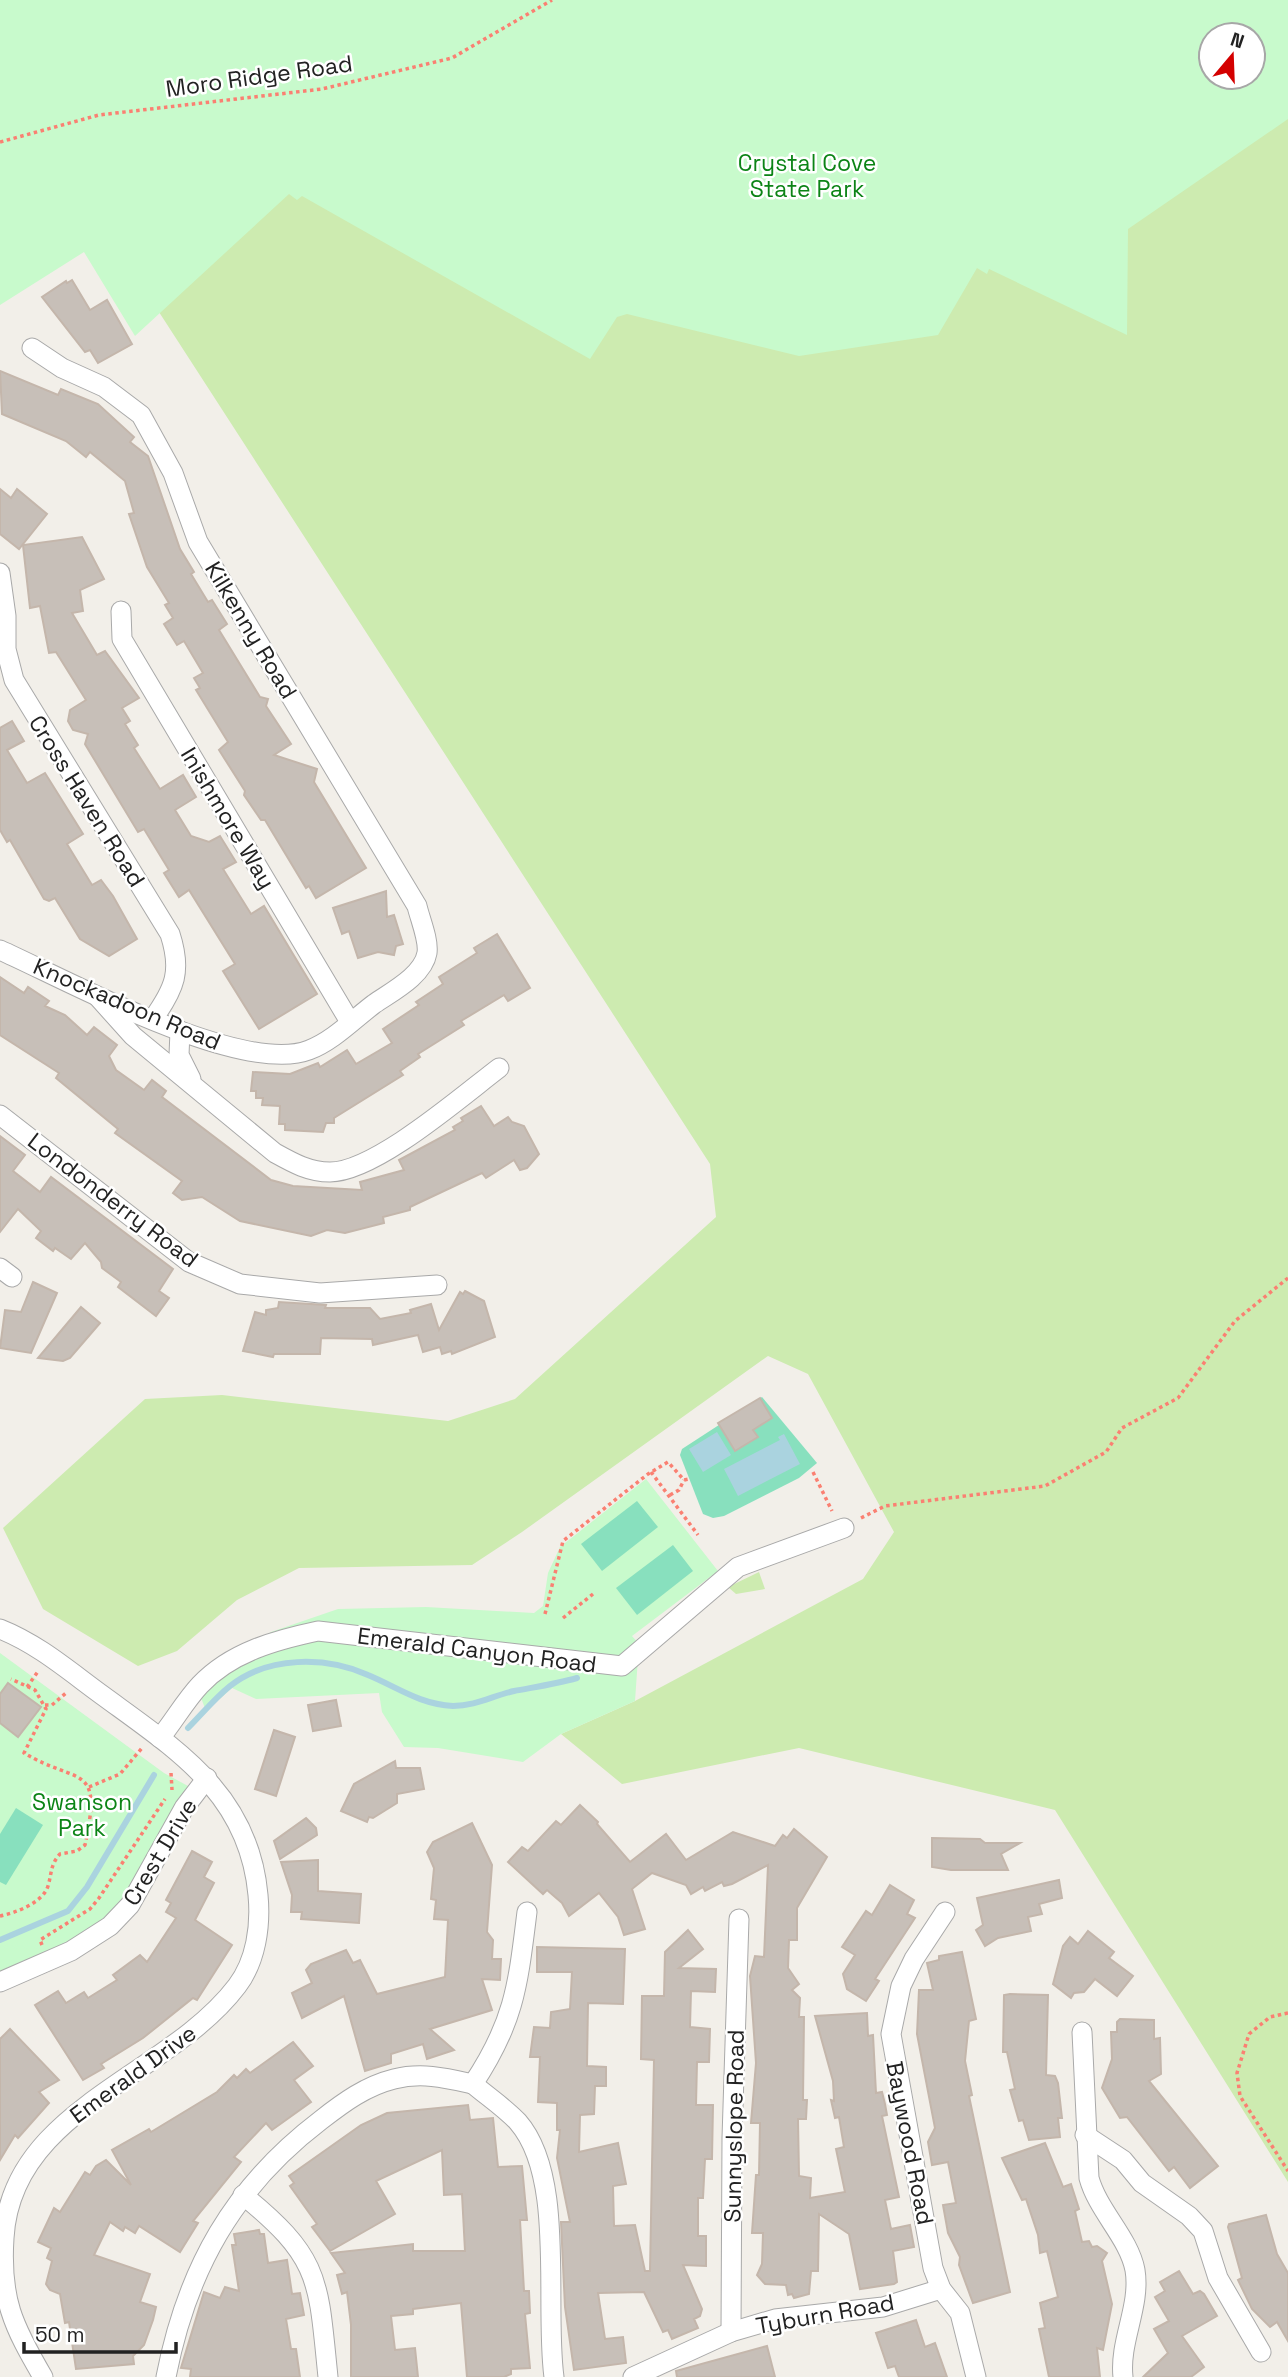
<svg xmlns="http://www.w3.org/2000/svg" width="1288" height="2377" font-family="'Space Grotesk',sans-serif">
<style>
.grass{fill:#cdebb0;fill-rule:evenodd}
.park{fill:#c8facc;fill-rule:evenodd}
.pitch{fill:#88e0be}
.water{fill:#aad3df}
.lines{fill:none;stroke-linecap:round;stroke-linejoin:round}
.stream{stroke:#aad3df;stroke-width:6}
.building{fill:#c7bfb8;stroke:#c4b6ab;stroke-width:2}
.minor-casing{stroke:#a9a9a9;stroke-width:21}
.path{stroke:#fa8072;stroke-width:3.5;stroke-dasharray:3.5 3.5;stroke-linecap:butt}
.minor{stroke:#fff;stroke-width:19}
.labels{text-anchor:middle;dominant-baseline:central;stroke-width:5;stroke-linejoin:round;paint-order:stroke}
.street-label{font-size:23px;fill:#222;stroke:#fff}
.park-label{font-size:23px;fill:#0c8416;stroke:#fff}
</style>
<rect width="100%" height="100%" fill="#f2efe9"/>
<g class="grass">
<path d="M0,0H1288V2182L1055,1810L799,1748L622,1784L561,1734L635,1701L863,1579L894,1532L808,1374L768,1356L522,1532L472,1565L299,1568L237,1600L177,1651L138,1666L43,1609L3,1528L145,1399L222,1395L448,1421L515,1399L716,1217L710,1164L93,210ZM1211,35H1253V77H1211Z"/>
<path d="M759,1572L765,1589L736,1594L728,1587Z"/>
</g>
<g class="park">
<path d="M0,0H1288V119L1128,229L1127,335L989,269L987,274L977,268L938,335L799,356L627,314L617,317L590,359L302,196L297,200L289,194L135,336L84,252L0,305ZM1211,35H1253V77H1211Z"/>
<path d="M646,1479L718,1571L632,1636L639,1644L635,1701L561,1734L523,1762L438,1748L404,1747L382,1712L379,1693L256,1699L232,1688L206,1711L197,1687L226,1659L271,1632L338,1609L426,1607L534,1613L543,1606L548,1573L560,1547Z"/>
<path d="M0,1653L164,1773L188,1786L182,1806L127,1901L69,1946L0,1976Z"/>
</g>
<g class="pitch">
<path d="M762,1397L817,1463L799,1478L724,1516L713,1518L703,1514L680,1455L682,1449Z"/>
<path d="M637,1501L658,1527L602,1571L581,1544Z"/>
<path d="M673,1545L693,1571L637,1615L616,1588Z"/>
<path d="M16,1808L43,1825L6,1885L0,1882V1834Z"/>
</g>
<g class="water">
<path d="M717,1432L731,1455L703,1472L689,1449Z"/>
<path d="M784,1434L800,1464L738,1496L724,1469L780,1440L778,1437Z"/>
</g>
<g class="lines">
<g class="stream">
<path d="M188,1728C202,1714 215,1698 230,1686C268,1656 325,1656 368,1675C397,1687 419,1704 453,1706C476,1706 492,1696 514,1691C535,1687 556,1684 577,1678"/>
<path d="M0,1940L68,1911L87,1887L154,1775"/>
</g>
</g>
<g class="building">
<path d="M72,280L90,310L107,300L132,344L98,363L90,350L85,352L42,297L66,281L67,283Z"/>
<path d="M0,371L58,395L61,389L98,404L134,437L130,442L148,456L180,549L194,572L191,574L208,602L212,600L227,624L219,630L260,697L268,699L266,706L291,744L274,755L317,769L314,782L366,868L316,898L309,886L306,888L265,820H261L244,795L245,791L219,750L228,742L196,690L200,688L194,678L203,673L184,641L177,645L164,624L173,618L165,605L169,603L147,567L129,514L134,513L125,481L90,452L86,457L66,441L2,414Z"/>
<path d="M0,489L11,498L17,489L47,514L19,549L0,534Z"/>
<path d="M82,537L104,579L80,590L83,611L72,613L97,655L105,651L139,698L122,708L130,721L125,724L138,745L134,748L160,789L183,775L196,797L175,810L191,836L209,842L220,836L236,862L223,869L251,914L264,906L317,994L259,1029L223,971L235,964L189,890L179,897L164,873L169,870L144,829L138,832L85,744L88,734L73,730L68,721L70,710L86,700L56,652L49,653L40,606L30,608L23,545Z"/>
<path d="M12,721L24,741L7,750L27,783L45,773L83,834L67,844L92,885L101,880L113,896L137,939L109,956L80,939L55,898L49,901L44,899L10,840L7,842L0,830V728Z"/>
<path d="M386,891L387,917L394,915L403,944L396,946L394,955L378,952L358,958L349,931L342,934L333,908Z"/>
<path d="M497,934L530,988L508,1001L504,995L461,1021L464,1025L418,1054L420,1057L400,1071L403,1075L334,1118V1123H326L323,1132L285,1130V1124H279L280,1106L262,1105L263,1098H256V1091H251L253,1072L290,1074L318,1063L320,1067L347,1050L356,1064L392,1043L383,1029L419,1005L416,1002L443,984L439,977L477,953L474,948Z"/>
<path d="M0,977L24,993L28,987L49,1001L45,1006L65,1015L87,1035L94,1027L117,1045L109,1056L116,1070L144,1090L152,1080L166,1091L162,1097L271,1180L293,1186L362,1190L360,1182L404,1170L399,1160L455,1130L453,1127L463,1121L461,1118L481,1106L494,1126L508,1117L512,1122L524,1126L539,1154L527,1168L520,1170L514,1160L486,1178L482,1173L410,1207V1210L383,1217L384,1223L345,1233L327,1230L311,1236L240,1221L202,1197L182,1200L173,1193L182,1181L115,1133L118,1129L56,1078L59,1073L0,1035Z"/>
<path d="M0,1136L25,1155L13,1171L40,1192L51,1177L173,1269L159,1291L169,1298L156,1316L118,1287L121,1282L102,1268L101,1262L85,1243L71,1259L55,1248L53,1251L36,1238L41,1231L18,1209L0,1232Z"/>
<path d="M33,1282L57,1293L31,1353L0,1348L5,1310L21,1312Z"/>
<path d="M465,1291L484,1301L495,1337L452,1354L451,1351L442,1354L440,1347L423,1352L418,1335L373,1345L372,1339L321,1338L320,1354H274L273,1357L243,1351L255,1312L266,1315V1310L278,1308L279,1302L326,1305L325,1308H370L380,1319L411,1313L410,1310L431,1304L439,1330L460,1292L463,1294Z"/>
<path d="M81,1307L100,1323L70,1358L63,1361L38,1358Z"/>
<path d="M760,1398L772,1418L753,1430L758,1437L735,1451L718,1423Z"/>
<path d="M8,1683L41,1707L18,1737L0,1723V1694Z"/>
<path d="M336,1700L341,1726L313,1731L308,1705Z"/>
<path d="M274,1730L295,1737L276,1796L255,1789Z"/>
<path d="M395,1761L396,1768H420L424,1789L397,1794V1803L373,1818L369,1817L367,1822L341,1811L354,1784Z"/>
<path d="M580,1805L598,1822L597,1824L630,1862L666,1834L686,1860L733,1832L775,1846L783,1835L787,1838L794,1829L827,1857L797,1908V1940H789L788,1968L799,1984L792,1990L800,1998L799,2017H804L803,2100H807L806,2119H798L799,2176L811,2178L810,2198L845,2192L836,2149L844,2147L839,2117L835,2118L831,2100L834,2101L833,2081L815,2016L867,2013L868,2036L873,2035L876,2093L882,2092L885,2104L887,2115L882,2116L899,2197L885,2200L891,2229L910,2225L914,2247L893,2251L897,2282L894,2284L860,2289L849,2234L819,2214L818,2271H811L809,2294L794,2298L792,2294L788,2295L786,2285L765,2284L757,2275L762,2264L763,2233H752L756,2175H759L760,2123H751L756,2063L750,1976L755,1956L764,1957L768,1865L732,1884L724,1886L722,1882L705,1891L703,1887L691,1894L686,1885L652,1873L632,1889L645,1929L624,1935L618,1917L599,1893L569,1916L562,1903L547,1890L543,1894L508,1862L522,1847L528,1851L556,1821L561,1825Z"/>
<path d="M306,1818L316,1828L317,1835L280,1859L274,1841Z"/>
<path d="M472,1823L492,1865L487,1932L493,1940L492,1959H501L500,1980L482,1979L492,2010L430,2029L454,2050L427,2059L423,2044L391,2054V2063L365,2071L344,1996L302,2018L292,1993L312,1983L306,1970L311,1964L346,1950L353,1963L360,1960L377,1994L445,1977L448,1920L434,1919L436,1900L431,1899L434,1868L427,1852L433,1842Z"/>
<path d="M932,1838L980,1839L985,1843H1020L1001,1854L1008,1870H951L932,1867Z"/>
<path d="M192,1851L212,1862L204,1877L214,1883L195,1920L232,1945L197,2000L193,1998L143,2038L101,2064L104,2068L83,2080L35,2005L58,1991L66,2003L84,1992L88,1998L117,1980L113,1975L140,1955L147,1962L176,1918L166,1912L171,1903L166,1900Z"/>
<path d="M318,1860V1891L361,1894L359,1923L301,1919L302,1912H291L292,1895L281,1862Z"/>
<path d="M1059,1880L1062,1898L1039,1904L1042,1914L1028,1917L1031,1931L998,1938L985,1946L976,1930L983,1925L977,1898Z"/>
<path d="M890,1885L914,1900L907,1914L915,1918L875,1979L879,1981L866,2001L847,1989L843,1974L855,1955L842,1947L866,1911L872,1915Z"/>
<path d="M688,1930L703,1949L679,1968L716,1969L715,1992L691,1991L690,2027L710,2029L709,2062H697L696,2105H713L712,2159H705L703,2198H698V2236H706V2266L683,2265L702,2309L700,2316L694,2319L698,2328L672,2339L668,2330L663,2332L644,2292L598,2293L605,2339L623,2337L626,2363L574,2370L565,2307L561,2222H570L557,2158L560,2130H557V2103L538,2102L540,2057H530L534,2027L550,2028L551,2012L570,2009L572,1972H537V1947L625,1949L623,2004L588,2003L587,2066L606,2067V2086H595L594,2114L580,2115L579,2152L618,2143L626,2184L613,2186L614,2226L635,2225L645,2271H650L654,2060L641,2059L642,1996H664L665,1952Z"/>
<path d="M1088,1931L1114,1952L1109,1958L1133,1976L1117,1996L1095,1979L1084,1992L1074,1993L1071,1998L1053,1984L1063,1946L1070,1937L1078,1944Z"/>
<path d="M962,1952L976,2019L969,2021L965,2061L972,2095L969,2096L1010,2292L973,2303L959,2265L960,2257L948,2233L943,2205L956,2203L948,2162L932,2165L928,2142L935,2128L917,2034L919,1990H933L927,1963L939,1960V1956Z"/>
<path d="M1010,1994L1048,1995L1046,2075L1055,2076L1058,2083L1062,2118H1058L1060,2137L1029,2140L1023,2120L1019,2121L1010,2090L1015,2089L1007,2052H1003L1004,1995Z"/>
<path d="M1120,2019L1154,2020V2039L1160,2038L1161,2074L1149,2081L1218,2166L1190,2188L1174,2167L1169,2171L1127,2117L1120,2118L1102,2088L1112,2059L1111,2032H1117V2022Z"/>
<path d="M10,2029L59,2080L39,2092L49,2103L18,2138L15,2135L0,2160V2039Z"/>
<path d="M293,2042L313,2066L294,2080L311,2102L272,2130L266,2123L234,2157L241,2162L193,2221L198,2223L180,2252L139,2226L135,2233L125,2227L123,2231L110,2222L94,2255L150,2274L140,2302L156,2307L153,2320L144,2345L133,2356L134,2364L76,2369L69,2322L65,2323L60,2294L50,2290L46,2284L52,2261L47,2258L51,2248L38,2242L54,2208L60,2212L85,2172L90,2175L96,2166L106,2160L131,2185L112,2150L149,2129L151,2132L217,2092L234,2075L237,2078L246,2069L250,2073Z"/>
<path d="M468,2105L470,2120L493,2118L498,2167L522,2166L527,2220H520L524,2291H529L530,2313L525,2314L530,2368L511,2369V2374L504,2377H467L461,2303L413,2309V2314L391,2316L395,2350L415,2348L418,2377H351V2325L347,2292L342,2294L337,2275L345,2273L331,2253L413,2244V2251H465L462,2194L444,2195L442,2150L376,2181L395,2214L330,2251L312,2227L317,2224L290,2186L294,2183L289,2176L361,2125L387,2113Z"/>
<path d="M1045,2143L1063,2187L1071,2184L1079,2209L1075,2211L1082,2242L1089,2241L1092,2247L1097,2246L1107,2253L1102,2261L1112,2304L1103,2350L1097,2348L1100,2377H1049L1039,2329L1045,2328L1040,2303L1058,2297L1047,2251L1040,2253L1038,2235L1026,2199L1022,2200L1002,2158Z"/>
<path d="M1266,2215L1277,2254L1288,2273V2341L1277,2322L1270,2327L1252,2309L1238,2280L1242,2278L1228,2227L1229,2224Z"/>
<path d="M259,2230L260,2234H264L268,2263L287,2260L292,2294L300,2293L304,2315L286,2319L291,2349H296L300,2377H190L191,2369L181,2368L204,2292L220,2298L225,2287L239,2291L232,2245H236L234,2234Z"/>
<path d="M1179,2271L1193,2294L1200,2291L1204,2294L1217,2316L1182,2336L1204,2367L1191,2377H1143L1168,2353L1154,2329L1169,2321L1155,2297L1165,2291L1160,2282Z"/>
<path d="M916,2320L925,2347L935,2343L947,2377H899L895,2366L888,2368L876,2333Z"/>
<path d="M767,2346L775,2377H677L676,2371Z"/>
</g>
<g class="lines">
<defs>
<g id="minor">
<path d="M0,573L6,616V649L14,680L170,934C182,971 175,988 153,1019"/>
<path d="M121,611L122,639L350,1022"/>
<path d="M0,950C67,980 242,1076 309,1050C333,1041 354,1019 374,1004C391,992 423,976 427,953C429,940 420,919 417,906L198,542L173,473L141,415L104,387L62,368L32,348"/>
<path d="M98,997L133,1036L275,1153C293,1163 309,1172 330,1172C375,1172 462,1096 499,1068"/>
<path d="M180,1031L179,1055L191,1079"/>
<path d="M0,1115L189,1262L240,1284L320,1293L437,1285"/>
<path d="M0,1268L12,1277"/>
<path d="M0,1629C38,1644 69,1671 102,1695C177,1750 249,1794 258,1895C261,1926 256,1961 237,1986C168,2077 11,2109 4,2238C0,2299 13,2326 43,2377"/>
<path d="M160,1738C174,1721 185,1701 200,1685C231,1652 276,1640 318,1631L622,1666L738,1567L844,1528"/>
<path d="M945,1912L914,1959L901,1986L891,2034L933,2268L941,2289L960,2313L976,2377"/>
<path d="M0,1982L71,1951L110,1926L130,1905L184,1808L207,1778"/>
<path d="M1082,2032L1089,2178C1098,2211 1129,2238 1135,2270C1141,2306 1119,2341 1123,2377"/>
<path d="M473,2084C487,2096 505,2108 518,2122C566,2177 544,2305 554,2377"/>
<path d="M1085,2135L1123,2160L1142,2183L1189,2216L1203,2231L1218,2278L1261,2352"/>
<path d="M243,2195C322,2259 318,2281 328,2377"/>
<path d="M731,2332L732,2138L739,1919"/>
<path d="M166,2377C187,2269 233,2187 321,2120C344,2102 366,2086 394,2079C422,2072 446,2078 473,2084C515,2021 518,1984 527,1912"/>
<path d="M633,2377L731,2332L775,2319L883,2307L941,2289"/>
</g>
</defs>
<use href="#minor" class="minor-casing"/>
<g class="path">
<path d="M0,142L99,115L322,89L452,58L552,0"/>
<path d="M651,1472L698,1535"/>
<path d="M813,1472L832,1511"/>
<path d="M670,1495L679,1490L684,1480"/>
<path d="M861,1518L885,1506L1045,1486L1106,1452L1122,1428L1178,1398L1235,1321L1288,1278"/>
<path d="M545,1614L563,1541L648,1474L668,1462L684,1480L689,1479"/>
<path d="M563,1618L593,1594"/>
<path d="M27,1687L39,1670"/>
<path d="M45,1705H52L66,1693"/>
<path d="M171,1773L172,1790"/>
<path d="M89,1787L120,1774L142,1748"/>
<path d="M0,1916C15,1913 43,1903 48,1886C52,1873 50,1865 60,1854L77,1851L85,1845C103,1761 79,1786 24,1753L46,1709L35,1690L11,1679"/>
<path d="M42,1945L40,1940L90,1909L99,1898L165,1799"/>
<path d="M1288,2013L1270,2017L1249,2034L1237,2073L1240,2096L1288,2171"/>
</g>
<use href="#minor" class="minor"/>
</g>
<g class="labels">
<g class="street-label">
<text transform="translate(259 76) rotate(-8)">Moro Ridge Road</text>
<text transform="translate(251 630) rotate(59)">Kilkenny Road</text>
<text transform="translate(87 801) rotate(58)">Cross Haven Road</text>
<text transform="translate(228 818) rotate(59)">Inishmore Way</text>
<text transform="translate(127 1004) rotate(23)">Knockadoon Road</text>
<text transform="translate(113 1200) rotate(37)">Londonderry Road</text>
<text transform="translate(477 1650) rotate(7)">Emerald Canyon Road</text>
<text transform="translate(160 1852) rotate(-59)">Crest Drive</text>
<text transform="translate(133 2074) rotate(-36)">Emerald Drive</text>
<text transform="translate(734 2126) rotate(-89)">Sunnyslope Road</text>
<text transform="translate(910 2143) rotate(79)">Baywood Road</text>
<text transform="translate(825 2314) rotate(-10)">Tyburn Road</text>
</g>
<g class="park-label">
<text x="807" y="163">Crystal Cove<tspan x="807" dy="26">State Park</tspan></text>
<text x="82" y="1802">Swanson<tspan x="82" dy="26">Park</tspan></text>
</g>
</g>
<g transform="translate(1232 56) rotate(19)"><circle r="33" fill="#ffffff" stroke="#a7a7a7" stroke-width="2"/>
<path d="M0-5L12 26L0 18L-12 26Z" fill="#d40000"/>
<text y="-10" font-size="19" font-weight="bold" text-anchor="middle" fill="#222222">N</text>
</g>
<path d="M24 2342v10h152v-10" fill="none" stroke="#222222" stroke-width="3.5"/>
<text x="35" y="2342" font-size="21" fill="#222222" stroke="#ffffff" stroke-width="5" paint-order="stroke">50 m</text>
</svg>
